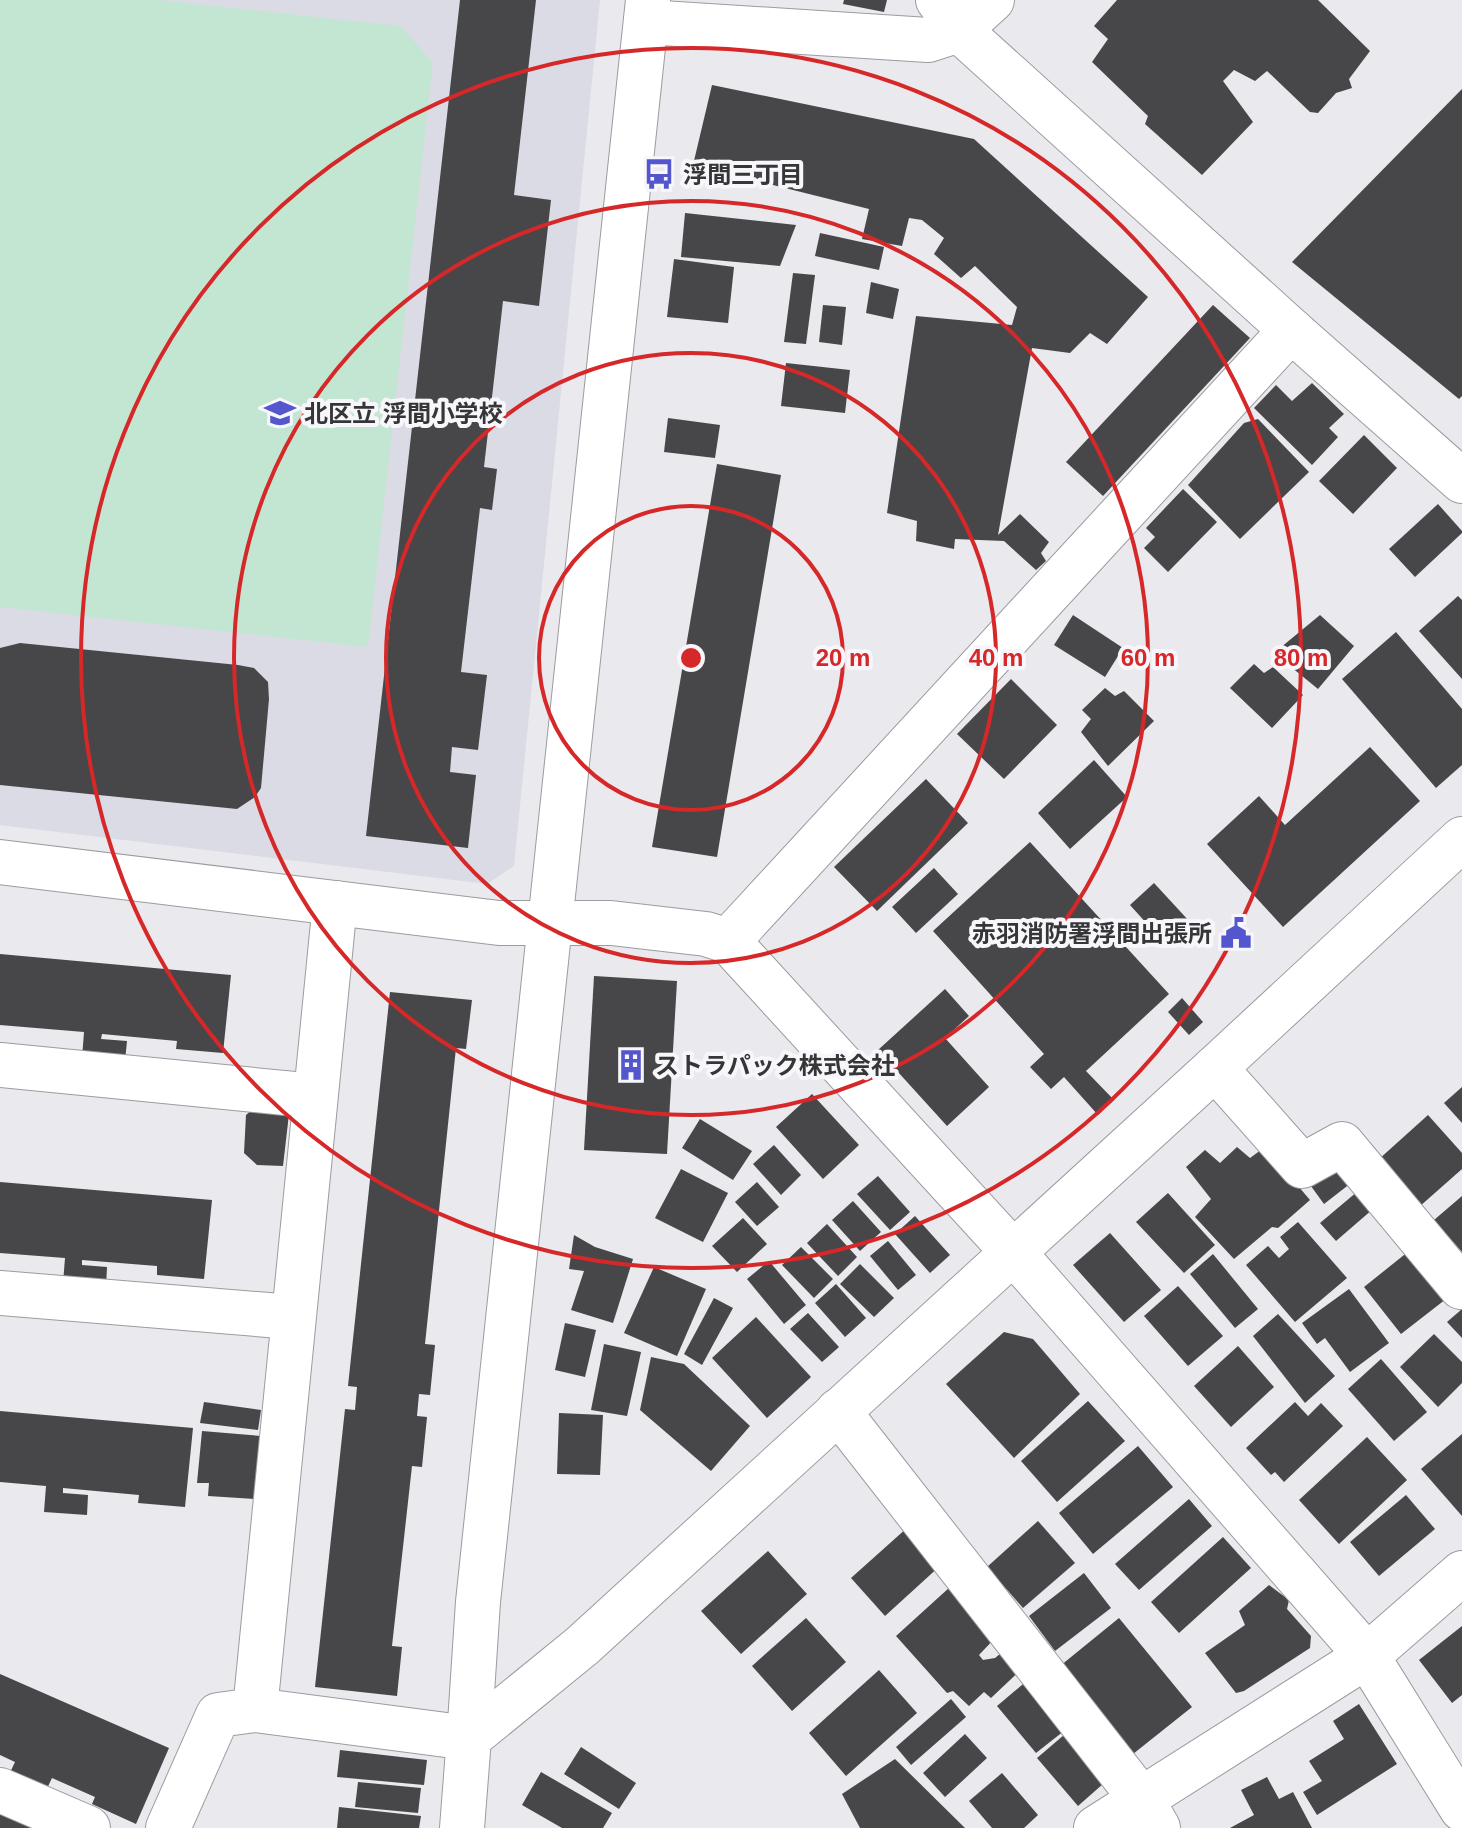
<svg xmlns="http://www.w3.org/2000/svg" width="1462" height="1828" font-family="Arial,'Noto Sans JP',sans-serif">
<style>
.built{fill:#dbdbe5}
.green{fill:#c3e6d2}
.building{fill:#474649}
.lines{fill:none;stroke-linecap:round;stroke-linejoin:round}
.minor-casing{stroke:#9b9ba0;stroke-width:46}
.minor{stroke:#fff;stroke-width:44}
.ring{fill:none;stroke:#d62828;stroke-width:4}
.labels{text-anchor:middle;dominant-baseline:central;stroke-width:8;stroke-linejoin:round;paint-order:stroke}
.poi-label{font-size:24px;font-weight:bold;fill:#363638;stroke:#f6f6fb;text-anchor:start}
.centre{fill:#d62828;stroke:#f6f6fb;stroke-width:4}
.ring-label{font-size:24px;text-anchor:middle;font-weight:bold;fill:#d62828;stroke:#f6f6fb;stroke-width:8;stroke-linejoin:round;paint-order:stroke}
</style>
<rect width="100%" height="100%" fill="#e9e9ee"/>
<path class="built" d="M0,0H600L514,866L487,884L0,825Z"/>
<path class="green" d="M0,0H159L400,26L433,62L368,647L0,607Z"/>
<g class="building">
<path d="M460,0H536L514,195L551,200L539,306L503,301L484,467L497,469L492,510L480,508L461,672L487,675L478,750L452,747L450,772L476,775L468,848L366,836Z"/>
<path d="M844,0H887L884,12L843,4Z"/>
<path d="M1117,0H1318L1370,51L1349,79L1352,88L1336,93L1318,113L1310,112L1267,71L1255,81L1234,70L1223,81L1253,122L1202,175L1145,124L1148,116L1092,62L1108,39L1094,26Z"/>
<path d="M712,85L974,139L1148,297L1107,344L1090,333L1070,353L1032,348L998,535L1020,514L1049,542L1041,553L1046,561L1036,570L1004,541L955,539L954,549L916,541L917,521L887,513L916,316L1012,325L1017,307L975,266L961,278L934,254L944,238L922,220L909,218L902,246L862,239L869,209L693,165Z"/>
<path d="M1462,89V396L1459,399L1292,262Z"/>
<path d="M685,213L796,225L780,266L681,257Z"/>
<path d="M820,233L884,247L879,270L815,256Z"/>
<path d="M674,259L734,267L728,323L667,317Z"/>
<path d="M793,273L815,275L806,344L784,342Z"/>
<path d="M871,282L899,289L893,319L866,313Z"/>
<path d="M823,305L846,307L842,345L819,342Z"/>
<path d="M1213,305L1250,338L1103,496L1066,462Z"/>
<path d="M786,363L850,370L845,413L781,406Z"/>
<path d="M1312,383L1344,414L1329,428L1338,437L1312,465L1254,408L1276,385L1292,401Z"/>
<path d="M668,418L720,425L715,458L664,452Z"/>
<path d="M1258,419L1309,472L1240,539L1188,485L1244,423Z"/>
<path d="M1364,435L1397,468L1353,514L1319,481Z"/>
<path d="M717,464L781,475L717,857L652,847Z"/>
<path d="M1183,489L1217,522L1168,572L1144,548L1155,537L1146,528Z"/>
<path d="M1438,504L1462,531V533L1415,577L1389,549Z"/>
<path d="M1458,596L1462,600V679L1419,631Z"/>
<path d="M1073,615L1123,648L1105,677L1054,645Z"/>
<path d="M1320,615L1354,646L1318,689L1274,653Z"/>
<path d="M1396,632L1462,709V765L1436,788L1342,679Z"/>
<path d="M20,643L238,665L254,668L268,682L269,699L261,788L255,797L237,809L0,785V648Z"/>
<path d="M1254,664L1264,673L1273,667L1303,695L1272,728L1230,688Z"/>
<path d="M1011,679L1057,725L1004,779L957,734Z"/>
<path d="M1105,688L1115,696L1124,691L1154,721L1108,766L1081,732L1091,719L1082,710Z"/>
<path d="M1370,747L1420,801L1283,927L1207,844L1259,796L1285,825Z"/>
<path d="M1094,760L1127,797L1070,849L1038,813Z"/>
<path d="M926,779L968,823L877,911L834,867Z"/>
<path d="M1030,842L1169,994L1086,1071L1114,1100L1098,1115L1064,1077L1051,1089L1030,1067L1044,1054L933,931Z"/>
<path d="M934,868L958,894L916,933L892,907Z"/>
<path d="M1154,883L1190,922L1166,945L1130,905Z"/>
<path d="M0,954L231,975L223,1053L176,1049L177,1041L102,1034L101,1039L127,1041L125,1061L82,1058L84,1032L0,1025Z"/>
<path d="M594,976L677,981L667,1154L584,1150Z"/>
<path d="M945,989L969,1016L945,1038L989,1087L947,1126L878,1050Z"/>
<path d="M390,992L472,1000L466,1049L456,1048L425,1344L435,1345L430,1395L419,1394L417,1416L427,1417L422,1467L412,1466L392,1646L402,1647L397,1696L315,1687L345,1409L355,1410L357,1387L348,1386Z"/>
<path d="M1182,998L1203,1022L1189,1035L1168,1012Z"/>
<path d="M1462,1087V1123L1444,1103Z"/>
<path d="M812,1094L859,1145L823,1179L776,1127Z"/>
<path d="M253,1109L289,1114L283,1166L257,1165L244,1153L246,1115Z"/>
<path d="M1428,1115L1462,1153V1169L1419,1207L1378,1160Z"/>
<path d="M700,1119L752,1151L733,1180L682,1148Z"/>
<path d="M774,1145L801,1175L781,1195L753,1164Z"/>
<path d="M1237,1147L1250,1158L1265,1147L1310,1200L1278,1228L1272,1227L1234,1259L1195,1217L1211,1199L1186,1167L1205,1150L1220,1163Z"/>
<path d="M1335,1161L1351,1183L1324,1204L1308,1182Z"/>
<path d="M681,1169L728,1193L703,1242L655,1218Z"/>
<path d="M878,1176L910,1212L890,1230L857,1194Z"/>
<path d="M0,1182L212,1200L204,1279L157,1275V1266L82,1260V1265L107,1267L106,1287L63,1283L65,1258L0,1253Z"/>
<path d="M757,1182L779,1207L757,1226L735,1202Z"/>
<path d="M1358,1191L1373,1209L1336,1241L1320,1223Z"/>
<path d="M1168,1193L1215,1245L1184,1273L1136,1222Z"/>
<path d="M1462,1196V1252L1434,1220Z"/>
<path d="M853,1201L881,1232L860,1251L832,1220Z"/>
<path d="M915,1216L950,1255L930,1273L895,1234Z"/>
<path d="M743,1218L767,1244L737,1272L712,1246Z"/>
<path d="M1298,1222L1347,1278L1295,1322L1246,1265L1268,1246L1279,1258L1289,1249L1280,1237Z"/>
<path d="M827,1224L857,1257L838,1276L807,1243Z"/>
<path d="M1110,1233L1161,1290L1124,1322L1073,1265Z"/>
<path d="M574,1235L595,1247L633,1259L613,1323L571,1310L584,1271L569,1269Z"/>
<path d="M888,1241L916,1275L898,1290L870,1256Z"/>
<path d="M801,1247L833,1279L814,1298L782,1265Z"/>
<path d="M1409,1251L1446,1299L1401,1334L1364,1287Z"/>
<path d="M1213,1254L1258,1309L1235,1328L1190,1274Z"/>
<path d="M769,1261L806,1305L784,1324L747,1279Z"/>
<path d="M860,1264L894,1298L874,1317L840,1284Z"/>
<path d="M654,1267L706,1289L677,1356L624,1333Z"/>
<path d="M836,1284L866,1318L845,1337L815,1303Z"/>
<path d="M1178,1286L1223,1336L1188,1366L1144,1316Z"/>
<path d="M1349,1289L1389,1343L1350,1372L1325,1338L1317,1344L1302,1323Z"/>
<path d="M714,1298L733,1308L702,1365L684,1354Z"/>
<path d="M1462,1309V1338L1447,1322Z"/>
<path d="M808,1313L839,1347L822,1362L790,1329Z"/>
<path d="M1278,1314L1335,1376L1305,1403L1253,1336Z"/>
<path d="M756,1317L811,1377L767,1418L712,1358Z"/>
<path d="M565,1323L596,1330L585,1377L555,1370Z"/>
<path d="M1004,1332L1033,1339L1080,1394L1014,1458L946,1384Z"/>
<path d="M1434,1334L1462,1362V1383L1438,1407L1400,1367Z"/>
<path d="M604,1344L641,1352L627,1416L591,1410Z"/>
<path d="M1238,1346L1274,1387L1231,1427L1194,1386Z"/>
<path d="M651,1357L684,1364L750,1426L711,1471L640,1410Z"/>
<path d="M1381,1359L1427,1412L1394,1441L1348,1389Z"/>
<path d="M1088,1401L1125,1441L1057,1502L1021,1461Z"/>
<path d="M204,1402L261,1410L258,1430L200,1423Z"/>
<path d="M1295,1402L1308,1416L1321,1403L1343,1426L1284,1482L1275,1472L1271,1475L1246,1448Z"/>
<path d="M0,1411L193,1428L185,1507L138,1503L139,1495L63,1488V1493L88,1495L87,1515L44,1512L46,1486L0,1482Z"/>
<path d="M559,1413L603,1415L600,1475L557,1474Z"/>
<path d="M202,1431L261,1436L255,1499L208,1496L209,1483H197Z"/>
<path d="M1462,1434V1516L1421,1469Z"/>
<path d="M1367,1437L1407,1480L1339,1544L1299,1500Z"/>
<path d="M1138,1446L1173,1487L1093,1554L1059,1513Z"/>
<path d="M1406,1495L1435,1529L1379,1576L1350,1542Z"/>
<path d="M1189,1499L1212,1526L1139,1590L1115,1564Z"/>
<path d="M1038,1521L1075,1563L1023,1608L987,1567Z"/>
<path d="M908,1527L941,1565L885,1616L851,1578Z"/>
<path d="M1223,1537L1251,1568L1179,1633L1151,1602Z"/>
<path d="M768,1551L807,1594L741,1654L701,1611Z"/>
<path d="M1084,1573L1111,1608L1055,1651L1029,1616Z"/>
<path d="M1269,1585L1289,1600L1287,1609L1311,1636L1310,1648L1244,1691L1236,1693L1205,1653L1245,1625L1239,1611Z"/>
<path d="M950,1587L996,1637L979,1655L983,1660L995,1658L1007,1648L1025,1666L991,1698L984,1692L969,1706L953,1691L947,1693L896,1636Z"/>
<path d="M806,1618L846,1662L792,1711L752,1666Z"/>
<path d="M1119,1618L1192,1707L1133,1754L1060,1666Z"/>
<path d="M1462,1626V1695L1452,1703L1419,1660Z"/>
<path d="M879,1670L917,1713L846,1776L809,1733Z"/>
<path d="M0,1674L169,1748L136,1824L92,1804L95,1797L52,1778L42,1799L5,1783L15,1762L0,1755Z"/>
<path d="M1029,1679L1069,1727L1036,1753L997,1706Z"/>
<path d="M951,1699L966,1717L911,1765L896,1747Z"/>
<path d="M1359,1704L1397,1764L1317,1815L1303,1792L1322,1781L1309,1761L1344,1739L1333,1721Z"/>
<path d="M1071,1729L1112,1776L1078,1806L1037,1758Z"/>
<path d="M965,1734L987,1758L945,1797L923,1773Z"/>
<path d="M581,1747L636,1783L619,1809L564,1774Z"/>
<path d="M340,1750L427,1760L424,1785L337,1777Z"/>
<path d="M895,1759L965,1828H860L842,1794Z"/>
<path d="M541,1772L612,1813L603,1828H562L522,1805Z"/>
<path d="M1002,1773L1038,1815L1024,1828H992L969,1801Z"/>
<path d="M1267,1777L1279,1799L1293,1792L1312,1828H1230L1254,1815L1241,1790Z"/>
<path d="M358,1782L421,1788L418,1813L355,1807Z"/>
<path d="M339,1807L421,1816L419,1828H337Z"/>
<path d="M0,1812L37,1828H0Z"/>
</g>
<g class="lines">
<defs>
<g id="minor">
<path d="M938,0L959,30L1291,330L1462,481"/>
<path d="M646,22L928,40L959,30L992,0"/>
<path d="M0,862L499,923H611L706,934L728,941L1291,330"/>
<path d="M728,941L1013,1252L1367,1656L1462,1809"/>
<path d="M0,1065L315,1096"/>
<path d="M1215,1068L1302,1166L1342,1144L1461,1287"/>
<path d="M0,1293L293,1317"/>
<path d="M838,1411L1142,1800L1158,1828"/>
<path d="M255,1710L335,903"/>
<path d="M0,1790L88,1828"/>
<path d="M168,1828L218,1715L255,1710L469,1738L582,1646L1215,1068L1462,839"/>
<path d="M462,1828L469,1738L478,1602L648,0"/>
<path d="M1096,1828L1367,1656L1462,1573"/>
</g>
</defs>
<use href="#minor" class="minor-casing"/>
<use href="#minor" class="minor"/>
</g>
<g class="ring">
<circle cx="691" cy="658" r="152"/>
<circle cx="691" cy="658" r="305"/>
<circle cx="691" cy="658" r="457"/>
<circle cx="691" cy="658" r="610"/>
</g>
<defs>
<symbol id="bus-bare" viewBox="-9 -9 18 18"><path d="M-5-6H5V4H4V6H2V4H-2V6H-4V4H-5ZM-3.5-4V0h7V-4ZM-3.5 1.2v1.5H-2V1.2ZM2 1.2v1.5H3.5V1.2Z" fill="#5456cd" stroke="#f6f6fb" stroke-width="2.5" paint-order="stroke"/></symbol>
<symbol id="school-bare" viewBox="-9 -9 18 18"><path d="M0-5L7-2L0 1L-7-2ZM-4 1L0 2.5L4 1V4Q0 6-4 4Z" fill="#5456cd" stroke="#f6f6fb" stroke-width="2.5" paint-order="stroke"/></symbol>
<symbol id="civic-bare" viewBox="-9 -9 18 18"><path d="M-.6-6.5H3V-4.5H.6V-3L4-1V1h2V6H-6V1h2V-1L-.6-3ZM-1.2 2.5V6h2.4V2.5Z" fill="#5456cd" stroke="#f6f6fb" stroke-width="2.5" paint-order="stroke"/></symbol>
<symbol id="building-bare" viewBox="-9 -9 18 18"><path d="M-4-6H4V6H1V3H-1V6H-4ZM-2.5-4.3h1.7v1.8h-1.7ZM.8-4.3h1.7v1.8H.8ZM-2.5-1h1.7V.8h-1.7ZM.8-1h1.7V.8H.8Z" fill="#5456cd" stroke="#f6f6fb" stroke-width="2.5" paint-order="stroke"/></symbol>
</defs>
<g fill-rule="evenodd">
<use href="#bus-bare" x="637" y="152" width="44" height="44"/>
<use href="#school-bare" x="258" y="391" width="44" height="44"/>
<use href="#civic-bare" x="1214" y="911" width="44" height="44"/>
<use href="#building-bare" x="609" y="1043" width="44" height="44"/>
</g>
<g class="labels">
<g class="poi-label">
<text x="683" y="174">浮間三丁目</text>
<text x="304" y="413">北区立 浮間小学校</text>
<text x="1212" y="933" text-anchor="end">赤羽消防署浮間出張所</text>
<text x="655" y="1065">ストラパック株式会社</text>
</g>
</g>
<circle cx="691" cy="658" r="12" class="centre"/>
<g class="ring-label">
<text x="843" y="666">20 m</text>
<text x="996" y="666">40 m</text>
<text x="1148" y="666">60 m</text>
<text x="1301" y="666">80 m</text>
</g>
</svg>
